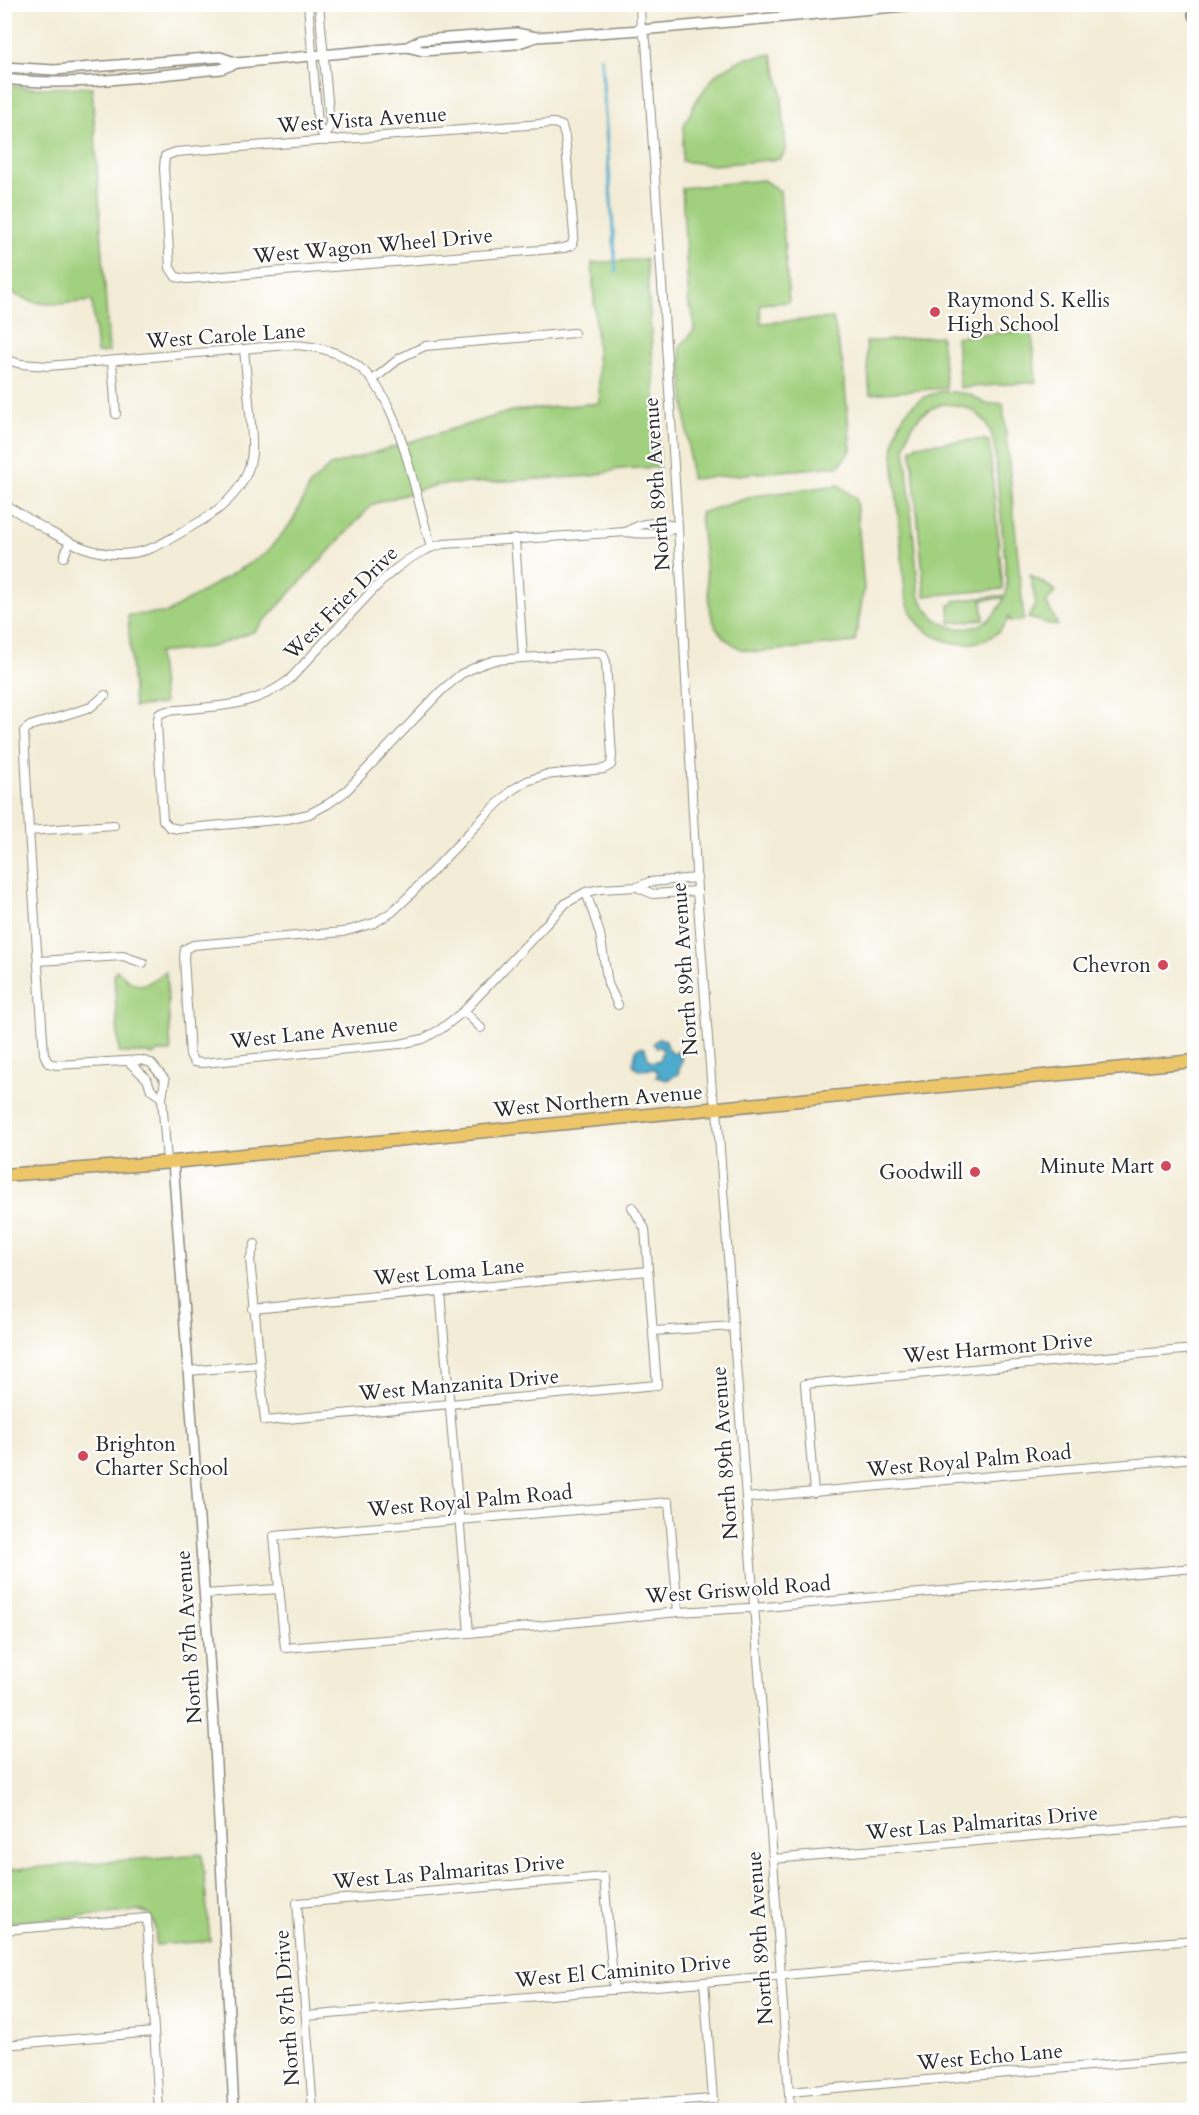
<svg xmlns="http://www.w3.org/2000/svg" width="1199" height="2115" font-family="Cardo,serif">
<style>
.green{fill:#a1d07e;stroke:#667e54;stroke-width:1.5;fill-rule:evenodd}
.water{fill:#4eaccd;stroke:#3c6c7c;stroke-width:1.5}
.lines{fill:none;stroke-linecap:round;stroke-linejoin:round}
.stream{stroke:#4eaccd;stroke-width:3}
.minor-casing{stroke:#8f8c80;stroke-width:10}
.tertiary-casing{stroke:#8f8c80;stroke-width:12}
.secondary-casing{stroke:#8f8c80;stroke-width:14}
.primary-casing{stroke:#8f8c80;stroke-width:15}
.minor{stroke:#fff;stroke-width:8}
.tertiary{stroke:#fff;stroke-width:9}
.secondary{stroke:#f7e8c3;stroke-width:10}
.primary{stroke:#ecc669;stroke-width:12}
.poi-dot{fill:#d1495b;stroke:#fff;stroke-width:2}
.labels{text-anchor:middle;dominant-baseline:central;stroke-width:4.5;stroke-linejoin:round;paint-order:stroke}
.street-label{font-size:21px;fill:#2b2b2b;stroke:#fff}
.poi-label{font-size:21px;fill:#2b2b2b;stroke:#fff;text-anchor:end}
</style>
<rect width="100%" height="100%" fill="#fff"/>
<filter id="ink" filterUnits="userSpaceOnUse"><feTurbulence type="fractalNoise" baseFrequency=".0167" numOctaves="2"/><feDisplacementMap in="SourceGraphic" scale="12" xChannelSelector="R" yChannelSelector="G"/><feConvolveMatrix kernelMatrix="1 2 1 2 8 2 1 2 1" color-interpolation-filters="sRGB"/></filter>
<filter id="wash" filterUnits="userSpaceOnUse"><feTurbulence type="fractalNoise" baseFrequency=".008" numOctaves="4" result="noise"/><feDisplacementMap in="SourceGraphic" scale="24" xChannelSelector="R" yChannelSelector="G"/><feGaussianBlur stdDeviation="1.35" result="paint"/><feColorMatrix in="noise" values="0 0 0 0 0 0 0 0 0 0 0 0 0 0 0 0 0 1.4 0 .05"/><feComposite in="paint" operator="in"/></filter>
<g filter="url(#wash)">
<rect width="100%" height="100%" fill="#f3ecd6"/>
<g class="green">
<path d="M772,54L781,88L786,150L780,159L714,165L682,161L684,126L696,101L715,75L742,59Z"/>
<path d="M5,85L32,88L92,87L109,352L97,353L92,301C55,304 38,309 5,289Z"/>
<path d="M763,180L780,191L789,302L760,304L761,323L833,318L843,366L851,450L839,466L691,479L680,347L694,330L692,308H689L682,188Z"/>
<path d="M646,259L660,467L619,469L592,476L437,485L373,504L255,631L212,647L158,653L164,704L134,707L128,615L167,613L265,554L292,522L310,485L330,466L512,411L600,403L592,263Z"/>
<path d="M1032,330L1036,382L960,388L956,337Z"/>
<path d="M941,336L946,388L870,394L866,342Z"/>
<path d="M943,391L969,394L986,404L1003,403L1024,620L1010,621L1009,617C993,653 941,650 918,623C910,614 908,604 905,593L893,455C895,420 908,399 943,391ZM943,404C970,405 987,414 994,442L1007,583L1006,595L954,601V604L949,605L950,623L984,619L982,600L1004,598C988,641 933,637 919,594L905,447C909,423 921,411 943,404Z"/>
<path d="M984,439V441H989L1003,589L925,596L911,448H915L916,445Z"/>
<path d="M839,485L856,499L864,589L855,642L758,652L741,649L725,639L716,628L710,611L700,513L754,496Z"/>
<path d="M1030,575L1056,591L1046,602L1058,625L1057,626L1028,618L1036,603Z"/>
<path d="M116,970C121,972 123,976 127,979C140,992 154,980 166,972L171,1052H158L154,1055L147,1053H119L114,976Z"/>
<path d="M202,1854L210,1941L156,1945C155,1930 158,1916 141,1911L5,1923V1870Z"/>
</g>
<path class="water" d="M659,1038L666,1040L668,1049L674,1054L678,1051L682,1059L678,1074L667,1080L656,1077L658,1073L655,1069L638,1070L633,1064L636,1050L640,1047L645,1048L648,1058L652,1062L660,1060L663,1051L661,1047H656L653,1043Z"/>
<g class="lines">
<path class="stream" d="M601,57L616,272"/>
</g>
</g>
<g filter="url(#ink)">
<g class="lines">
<defs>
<g id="minor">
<path d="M308,4L318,124L325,141"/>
<path d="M319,4L330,122L325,141"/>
<path d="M640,4L641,30L646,41L678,527L697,891L712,1092L717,1110L773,1859L790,2110"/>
<path d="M554,123L562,126L565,137L574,234L572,245L564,248L187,279L176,277L170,268L164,168L165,156L176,152Z"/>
<path d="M4,359L21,364L48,366L288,345C368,345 389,395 408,462C416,490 423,519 431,547"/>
<path d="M112,362L116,414"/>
<path d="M373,380L400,358L425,346L574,333"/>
<path d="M4,504C50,531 97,569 152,548C169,541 185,530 201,521C224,507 246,488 251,459C254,445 251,428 250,413C248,392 246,371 244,349"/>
<path d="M678,527C660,534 645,535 626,532L443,544C402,554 374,589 346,619C327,639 308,660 289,680C251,709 213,706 167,711L159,714L157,724L163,820L169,827L178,829L287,819L309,814L328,804L345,792L441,691L461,674L480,665L495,660L596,653L603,654L606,662L612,756L611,765L604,769L545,775L527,781L512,790L485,816L408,897L392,912L374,923L343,932L193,945L185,949L184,958L190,1055L194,1062L203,1063L400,1044L423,1039L441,1029L464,1011L566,903L586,892L601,889L637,887L649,882L697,878"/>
<path d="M626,532C644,520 658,522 678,527"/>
<path d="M515,539L523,657"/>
<path d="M64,557L69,543"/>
<path d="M105,695L91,707L30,726L24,731L29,831L44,1054L48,1063L57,1065L141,1060L151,1063L165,1080L162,1098L167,1162"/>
<path d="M29,831L114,825"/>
<path d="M637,887L653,894L697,891"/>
<path d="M586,892L600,934L608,984L618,1005"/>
<path d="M38,961L123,956L143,963"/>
<path d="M464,1011L481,1028"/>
<path d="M129,1062L147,1079L151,1090L162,1098"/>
<path d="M255,1244L250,1259L265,1421L657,1385L645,1229L632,1207"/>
<path d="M440,1291L469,1633"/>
<path d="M253,1309L648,1271"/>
<path d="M653,1331L734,1326"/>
<path d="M188,1371L259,1365"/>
<path d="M814,1493L805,1384L1194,1349"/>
<path d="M746,1498L1194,1458"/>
<path d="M204,1594L279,1589"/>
<path d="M678,1612L669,1502L274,1536L285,1648L469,1633L678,1612L766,1607L1194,1568"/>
<path d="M773,1859L1194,1822"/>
<path d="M4,1930L147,1918L159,2110"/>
<path d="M306,2016L1194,1940"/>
<path d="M4,2045L154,2032"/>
<path d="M789,2092L1194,2057"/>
<path d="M313,2110L297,1903L604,1877L614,1990"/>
<path d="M556,2110L713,2099L704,1982"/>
</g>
<g id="tertiary">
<path d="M407,47L421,40L516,33L536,37L641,30L927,4"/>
<path d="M4,67L54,70L220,57L237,63"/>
<path d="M4,79C76,88 150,75 221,69L237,63L407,47L423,51L516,44L536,37"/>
<path d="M173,1162L214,1726L234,2110"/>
</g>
<path id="secondary" d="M1194,4V15"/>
<path id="primary" d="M4,1175L173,1162L1194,1061"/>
</defs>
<use href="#minor" class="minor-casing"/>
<use href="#tertiary" class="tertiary-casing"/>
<use href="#secondary" class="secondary-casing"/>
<use href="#primary" class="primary-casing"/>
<use href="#minor" class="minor"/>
<use href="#tertiary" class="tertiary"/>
<use href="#secondary" class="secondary"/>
<use href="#primary" class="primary"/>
</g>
</g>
<g class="poi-dot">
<circle cx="935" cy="312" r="6"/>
<circle cx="1163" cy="965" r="6"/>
<circle cx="1166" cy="1166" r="6"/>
<circle cx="975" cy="1172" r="6"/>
<circle cx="83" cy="1456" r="6"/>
</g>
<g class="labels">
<g class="street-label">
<text transform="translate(362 120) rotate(-4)">West Vista Avenue</text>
<text transform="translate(373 246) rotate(-5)">West Wagon Wheel Drive</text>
<text transform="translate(226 336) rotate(-4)">West Carole Lane</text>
<text transform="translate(657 484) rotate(-94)">North 89th Avenue</text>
<text transform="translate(341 603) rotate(-45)">West Frier Drive</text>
<text transform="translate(685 969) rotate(-94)">North 89th Avenue</text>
<text transform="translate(314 1033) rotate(-6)">West Lane Avenue</text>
<text transform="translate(598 1101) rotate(-5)">West Northern Avenue</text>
<text transform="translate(449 1272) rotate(-5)">West Loma Lane</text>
<text transform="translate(998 1348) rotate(-5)">West Harmont Drive</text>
<text transform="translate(459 1385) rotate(-5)">West Manzanita Drive</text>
<text transform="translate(725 1453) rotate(-94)">North 89th Avenue</text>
<text transform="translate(969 1461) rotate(-5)">West Royal Palm Road</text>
<text transform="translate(470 1501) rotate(-5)">West Royal Palm Road</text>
<text transform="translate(738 1590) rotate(-4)">West Griswold Road</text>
<text transform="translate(189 1637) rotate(-94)">North 87th Avenue</text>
<text transform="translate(982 1823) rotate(-5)">West Las Palmaritas Drive</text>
<text transform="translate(449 1872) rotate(-5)">West Las Palmaritas Drive</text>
<text transform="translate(760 1938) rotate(-94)">North 89th Avenue</text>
<text transform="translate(623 1971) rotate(-5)">West El Caminito Drive</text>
<text transform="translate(287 2008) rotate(-94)">North 87th Drive</text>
<text transform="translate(990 2057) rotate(-5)">West Echo Lane</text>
</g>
<g class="poi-label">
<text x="947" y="300" text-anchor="start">Raymond S. Kellis<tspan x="947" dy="24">High School</tspan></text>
<text x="1151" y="965">Chevron</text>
<text x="1154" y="1166">Minute Mart</text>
<text x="963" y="1172">Goodwill</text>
<text x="95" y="1444" text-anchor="start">Brighton<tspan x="95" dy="24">Charter School</tspan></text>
</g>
</g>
<rect width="1199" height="2115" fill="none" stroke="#fff" stroke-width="24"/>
</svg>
